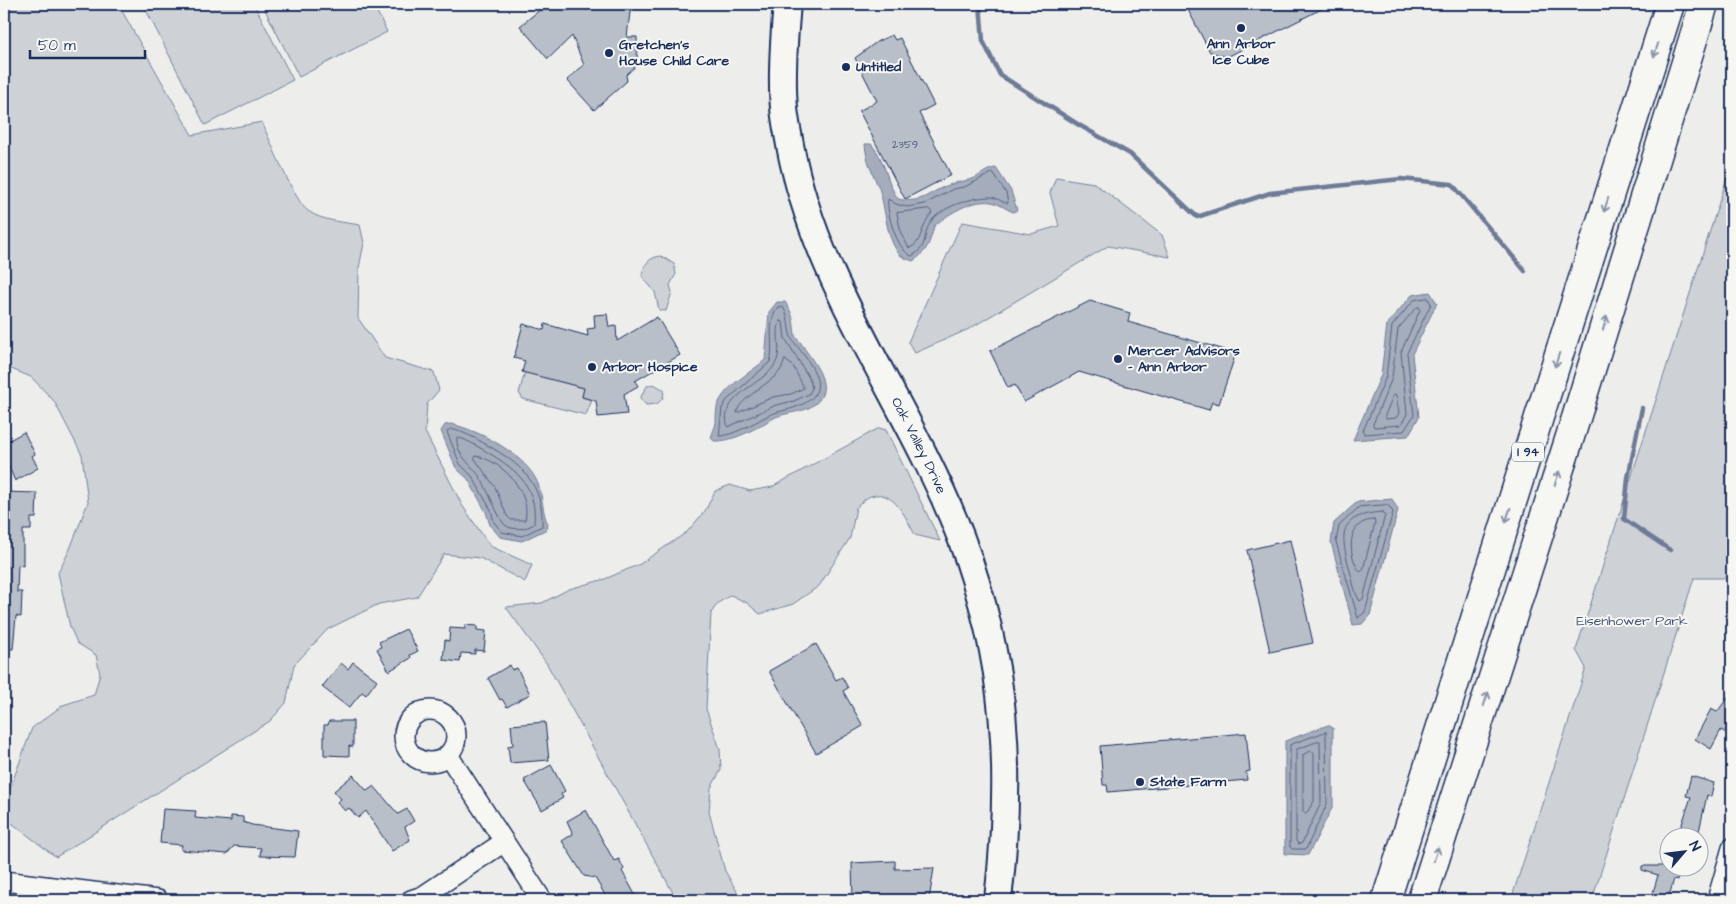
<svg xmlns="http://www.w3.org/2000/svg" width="1736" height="904" font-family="'Architects Daughter',sans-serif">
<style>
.green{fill:#ced2d7;stroke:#74809a}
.water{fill:#a5acbc;stroke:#6e7a96}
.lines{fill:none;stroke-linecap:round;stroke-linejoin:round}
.shore{stroke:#526184;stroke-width:1}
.stream{stroke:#6e7a96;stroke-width:4.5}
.building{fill:#b9bfc8;stroke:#1b2f5e}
.street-casing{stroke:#1b2f5e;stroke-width:22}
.secondary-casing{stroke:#1b2f5e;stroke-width:30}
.highway-casing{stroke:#1b2f5e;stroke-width:31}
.street{stroke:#f6f6f2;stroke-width:19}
.secondary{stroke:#f6f6f2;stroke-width:26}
.highway{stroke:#f6f6f2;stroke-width:28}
.oneway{stroke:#8892a8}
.poi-dot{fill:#1b2f5e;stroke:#f6f6f2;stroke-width:2}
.labels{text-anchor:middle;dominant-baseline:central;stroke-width:4;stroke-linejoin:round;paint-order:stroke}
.number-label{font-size:11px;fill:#425378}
.shield{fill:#f6f6f2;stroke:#5d6b8a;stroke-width:1}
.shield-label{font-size:12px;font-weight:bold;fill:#1b2f5e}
.poi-label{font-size:14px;font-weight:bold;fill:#1b2f5e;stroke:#f6f6f2;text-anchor:start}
.street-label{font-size:14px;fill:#1b2f5e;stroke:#f6f6f2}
.park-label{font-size:14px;fill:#48587c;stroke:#f6f6f2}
</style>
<rect width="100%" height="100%" fill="#edeeec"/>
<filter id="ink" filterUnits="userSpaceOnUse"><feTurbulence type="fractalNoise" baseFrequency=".02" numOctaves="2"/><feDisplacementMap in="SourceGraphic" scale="10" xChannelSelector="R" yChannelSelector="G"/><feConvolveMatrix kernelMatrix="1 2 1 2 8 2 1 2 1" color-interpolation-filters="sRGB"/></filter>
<g filter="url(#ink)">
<g class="green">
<path d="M4,4H118L192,135L262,122C269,139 295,202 308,211C322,221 343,222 360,225L364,243L359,268L358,318L385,358L434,372L439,390L427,404L425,432L462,505L490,546L532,565L525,582L480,558L444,554L417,597L379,604L328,629L294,665L286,703L270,721L56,857L4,817V805L32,728L63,705L94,695L100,674L96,655L77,643L70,627L58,573L70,549L88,502L82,455L54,401L31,377L4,366Z"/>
<path d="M143,4H254L293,80L205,125Z"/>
<path d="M262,4H373L387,32L299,77Z"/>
<path d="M1732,162V578H1694L1592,900H1511L1586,668L1576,650Z"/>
<path d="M1056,177L1094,183L1162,235L1170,257L1108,246L969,329L915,353L908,342L962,222L1031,234L1059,226L1050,193Z"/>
<path d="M661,256L674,264L676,274L670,285L672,292L666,311L659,310L655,292L642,276C643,264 650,257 661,256Z"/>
<path d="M525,372L584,388L582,397L592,400L586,415L523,399L519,393Z"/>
<path d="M654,384L664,390L663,398L657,404L646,405L640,398L647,386Z"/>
<path d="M879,428L886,430L940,541L915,535C907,520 894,488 871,496C866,497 860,504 856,508L850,538L819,586L793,604L760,614L747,603L731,595L718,603L711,613L706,709L720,749L721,770L711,788L709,812L725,871L742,900H677L547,664L506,607L542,603L569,589L605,579L640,564L687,532L705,511L715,491L730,485L750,491L772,487Z"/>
</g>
<g class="water">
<path d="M865,144H871C886,160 886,182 898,199C924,205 930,190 952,184C960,181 967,181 975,178C982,174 987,169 996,168L1011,191L1017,210L1013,212C1006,209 998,203 991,202C972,199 948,214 934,226C930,243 927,252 913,261C907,259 900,257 897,251C885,233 886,209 879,188C873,174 866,161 865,144Z"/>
<path d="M1430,292L1437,303L1412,354L1419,417L1408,436L1353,440L1381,375L1387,324L1412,295Z"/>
<path d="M777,302H785C794,315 793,320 795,334C795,338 799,340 801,343C810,358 833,382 819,400C808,414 787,411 774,418C756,428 734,442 714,441L711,438C712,433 715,428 716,423C716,418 716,413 717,407C724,386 749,374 765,360L769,312Z"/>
<path d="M451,424C479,430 528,456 538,484C543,496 542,513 548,524L547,529L522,541L500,537L490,525L486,512L468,479L456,468L441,431L445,425Z"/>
<path d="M1392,499L1398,510L1370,615L1362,624L1353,625L1331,542L1334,523L1357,502Z"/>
<path d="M1328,725L1333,728V806L1308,855L1285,854V741Z"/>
</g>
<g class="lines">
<g class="shore">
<path d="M993,173L1006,193L1008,203C1002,203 997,197 990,197C972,197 940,207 930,223C922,236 929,246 912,256C897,251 886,212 888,199L896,204L907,207L925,204L953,189L964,187Z"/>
<path d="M929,209L932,213C921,224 922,245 909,248L901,234L897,213Z"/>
<path d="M1428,298L1431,304L1407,353L1414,415L1404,431L1364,434L1363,431L1386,377L1392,326L1414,300Z"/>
<path d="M779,307H783C791,319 786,333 794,342C811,364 836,393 796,407C786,411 777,411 767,416C756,422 730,437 719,436L722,408L727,400L770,362C775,346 765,319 779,307Z"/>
<path d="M1419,307L1420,310L1401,352L1407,414L1401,425L1374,427L1373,424L1392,378L1398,329L1416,308Z"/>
<path d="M780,321L783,322L785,338L809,378L812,388L809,394L794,401L776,405L728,427C717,398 762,384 774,366C784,352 774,335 780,321Z"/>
<path d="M785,360L793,366L804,388L791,394L773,397L737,413C737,400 771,383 780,371C782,368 783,364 785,360Z"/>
<path d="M1396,395L1399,413L1396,418L1386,419L1385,415L1393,396Z"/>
<path d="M451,429C464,432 475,438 487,445C521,464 544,484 542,526L522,536L502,532L494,522L491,510L472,476L460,464L447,432Z"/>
<path d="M457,438C465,438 474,445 482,449C513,467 538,484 534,524C526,529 513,531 505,525C500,521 486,486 480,477C472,465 455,454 457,438Z"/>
<path d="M476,456C502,460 532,493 525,520H511L507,516L495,487L475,459Z"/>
<path d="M1388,505L1393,512L1365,612L1358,618L1336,542L1339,526L1359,507Z"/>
<path d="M1383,512L1385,515L1363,599L1360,601C1354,593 1353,580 1350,571C1340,534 1337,515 1383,512Z"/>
<path d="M1374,520L1375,523L1363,570L1360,572C1347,555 1346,520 1374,520Z"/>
<path d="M1326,732L1327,804L1306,849H1292L1290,847V745Z"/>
<path d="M1320,741L1321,803L1302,843L1298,844L1296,841V750Z"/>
<path d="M1312,751L1314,754V801L1306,814L1303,812V755Z"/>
</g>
<g class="stream">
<path d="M980,4L983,41L1000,75L1079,125L1130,154L1197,217L1270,193L1401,179L1452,184L1525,271"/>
<path d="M1642,408L1628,478L1624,519L1670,550"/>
</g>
</g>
<g class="building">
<path d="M547,4H631L627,37H637V57L640,62L626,75L627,81L594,110L567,80L584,65L572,36L548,59L520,26Z"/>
<path d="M1185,4H1331L1227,57L1210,52Z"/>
<path d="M892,35L895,40L900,38L934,105L919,113L951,175L905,199L859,111L877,101L855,58L878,41Z"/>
<path d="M1090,301L1130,313L1128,322L1236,353L1219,404L1212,402L1209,410L1079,372L1024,402L1015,385L1008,388L990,351Z"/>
<path d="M607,314L609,327L616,326L617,341L657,317L680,355L635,381L638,386L624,394L627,414L598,417L596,401L582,397L584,388L522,372L525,361L514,358L523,324L544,330L545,324L588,336L587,329L595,328L594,315Z"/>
<path d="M24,432L35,454L32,456L38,468L15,481L6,460L4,461V443Z"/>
<path d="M4,492L37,493L36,518H31V530H23V566L18,565L17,592H22L21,617L16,616L13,649H4Z"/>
<path d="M1290,540L1313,643L1270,652L1247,550Z"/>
<path d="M465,625L477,626V630L486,631L484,651L475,650V654L461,653L460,662L443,660L445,640L449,641L450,628L465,629Z"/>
<path d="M406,629L418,651L410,655L411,658L389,671L377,649L381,647L379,642Z"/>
<path d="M816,644L836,680L842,677L848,688L843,691L863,726L816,753L769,671Z"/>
<path d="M353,662L377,680L366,695L362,692L349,708L322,687L341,663L348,669Z"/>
<path d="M510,665L512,670L517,668L530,694L507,707L502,699L500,700L488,678Z"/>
<path d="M1732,692V736L1721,730L1711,749L1695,739L1711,709L1717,712Z"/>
<path d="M329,721H353V747L349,746V756L324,755V725H328Z"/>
<path d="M545,722L549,760L510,763L508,746L513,745L511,725Z"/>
<path d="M1246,733L1250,771L1246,772L1247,780L1108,792L1107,785H1103L1100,746Z"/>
<path d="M551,765L565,791L561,794L563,798L542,810L524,780Z"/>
<path d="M353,775L367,791L374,786L398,814L407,809L414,821L405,827L410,840L392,851L366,811L358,818L349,808L345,811L337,802L341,799L334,791Z"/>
<path d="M1691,776L1714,783L1711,796L1707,795L1698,836H1678L1691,797L1686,796Z"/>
<path d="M163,809L196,811L195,818L231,821V816L243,817V822L252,825L298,831L295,857L260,856L261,848L234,846L227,854L181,850L182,845L160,843Z"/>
<path d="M586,810L614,861L619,859L624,869L622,871L638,900H608L595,878L584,876L562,841L573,834L567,821Z"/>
<path d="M895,861V869L934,868L929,900H853L852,863Z"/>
<path d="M1642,866H1681L1677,880L1674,879L1668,900L1652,896L1658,875L1642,870Z"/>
</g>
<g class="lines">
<defs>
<g id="street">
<circle cx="430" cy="736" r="26"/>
<path d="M448,755L542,900"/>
<path d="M4,881L158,900"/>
<path d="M411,900L423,896L504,842"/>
<path d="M1717,900L1732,848"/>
</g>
<g id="secondary">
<path id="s1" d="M787,4C784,37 781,74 784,108C785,120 788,133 790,145C816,287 910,404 961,538C1007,661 1013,771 998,900"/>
</g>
<g id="highway">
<path d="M1386,900L1670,4"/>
<path d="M1422,900L1577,415L1704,4"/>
</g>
</defs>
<use href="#street" class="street-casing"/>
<use href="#secondary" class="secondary-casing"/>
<use href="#highway" class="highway-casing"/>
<use href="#street" class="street"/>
<use href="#secondary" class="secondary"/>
<use href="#highway" class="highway"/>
</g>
<defs><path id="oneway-shaft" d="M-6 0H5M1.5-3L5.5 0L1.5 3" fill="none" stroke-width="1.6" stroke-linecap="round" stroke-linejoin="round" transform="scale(1.25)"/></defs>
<g class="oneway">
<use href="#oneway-shaft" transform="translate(1656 50) rotate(108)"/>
<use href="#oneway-shaft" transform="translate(1606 205) rotate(108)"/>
<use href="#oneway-shaft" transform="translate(1605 323) rotate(-73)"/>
<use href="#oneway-shaft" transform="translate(1557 360) rotate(108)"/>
<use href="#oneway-shaft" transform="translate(1557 478) rotate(-72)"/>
<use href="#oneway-shaft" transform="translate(1508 515) rotate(108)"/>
<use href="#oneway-shaft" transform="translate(1486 699) rotate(-72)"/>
<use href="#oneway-shaft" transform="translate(1436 854) rotate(-72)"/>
</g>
</g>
<g class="poi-dot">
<circle cx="1241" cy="28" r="5"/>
<circle cx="609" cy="53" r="5"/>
<circle cx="846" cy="67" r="5"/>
<circle cx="1118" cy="359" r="5"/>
<circle cx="592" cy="367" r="5"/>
<circle cx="1140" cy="782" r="5"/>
</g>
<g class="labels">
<g class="number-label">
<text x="905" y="144">2359</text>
</g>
<rect class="shield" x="1512" y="442.5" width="32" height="19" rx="4"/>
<g class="shield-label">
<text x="1528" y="452">I 94</text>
</g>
<g class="poi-label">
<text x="1241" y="44" text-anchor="middle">Ann Arbor<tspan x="1241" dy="16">Ice Cube</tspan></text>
<text x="619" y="45">Gretchen's<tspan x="619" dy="16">House Child Care</tspan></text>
<text x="856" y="67">Untitled</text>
<text x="1128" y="351">Mercer Advisors<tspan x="1128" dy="16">- Ann Arbor</tspan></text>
<text x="602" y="367">Arbor Hospice</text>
<text x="1150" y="782">State Farm</text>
</g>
<g class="street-label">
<text stroke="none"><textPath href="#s1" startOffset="470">Oak Valley Drive</textPath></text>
</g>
<g class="park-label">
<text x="1632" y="621">Eisenhower Park</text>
</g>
</g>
<rect width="1736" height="904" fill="none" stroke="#f6f6f2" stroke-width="20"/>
<rect x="10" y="10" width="1716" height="884" fill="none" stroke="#1b2f5e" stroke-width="2" filter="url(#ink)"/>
<g transform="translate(1684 852) rotate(62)"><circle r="24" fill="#f6f6f2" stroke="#9ea6b7"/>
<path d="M0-4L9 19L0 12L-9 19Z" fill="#1b2f5e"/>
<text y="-8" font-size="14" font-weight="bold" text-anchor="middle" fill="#1b2f5e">N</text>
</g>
<path d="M30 50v8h115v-8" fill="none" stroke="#1b2f5e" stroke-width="2.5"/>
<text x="38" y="50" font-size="15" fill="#1b2f5e" stroke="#f6f6f2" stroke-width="4" paint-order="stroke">50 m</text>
</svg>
